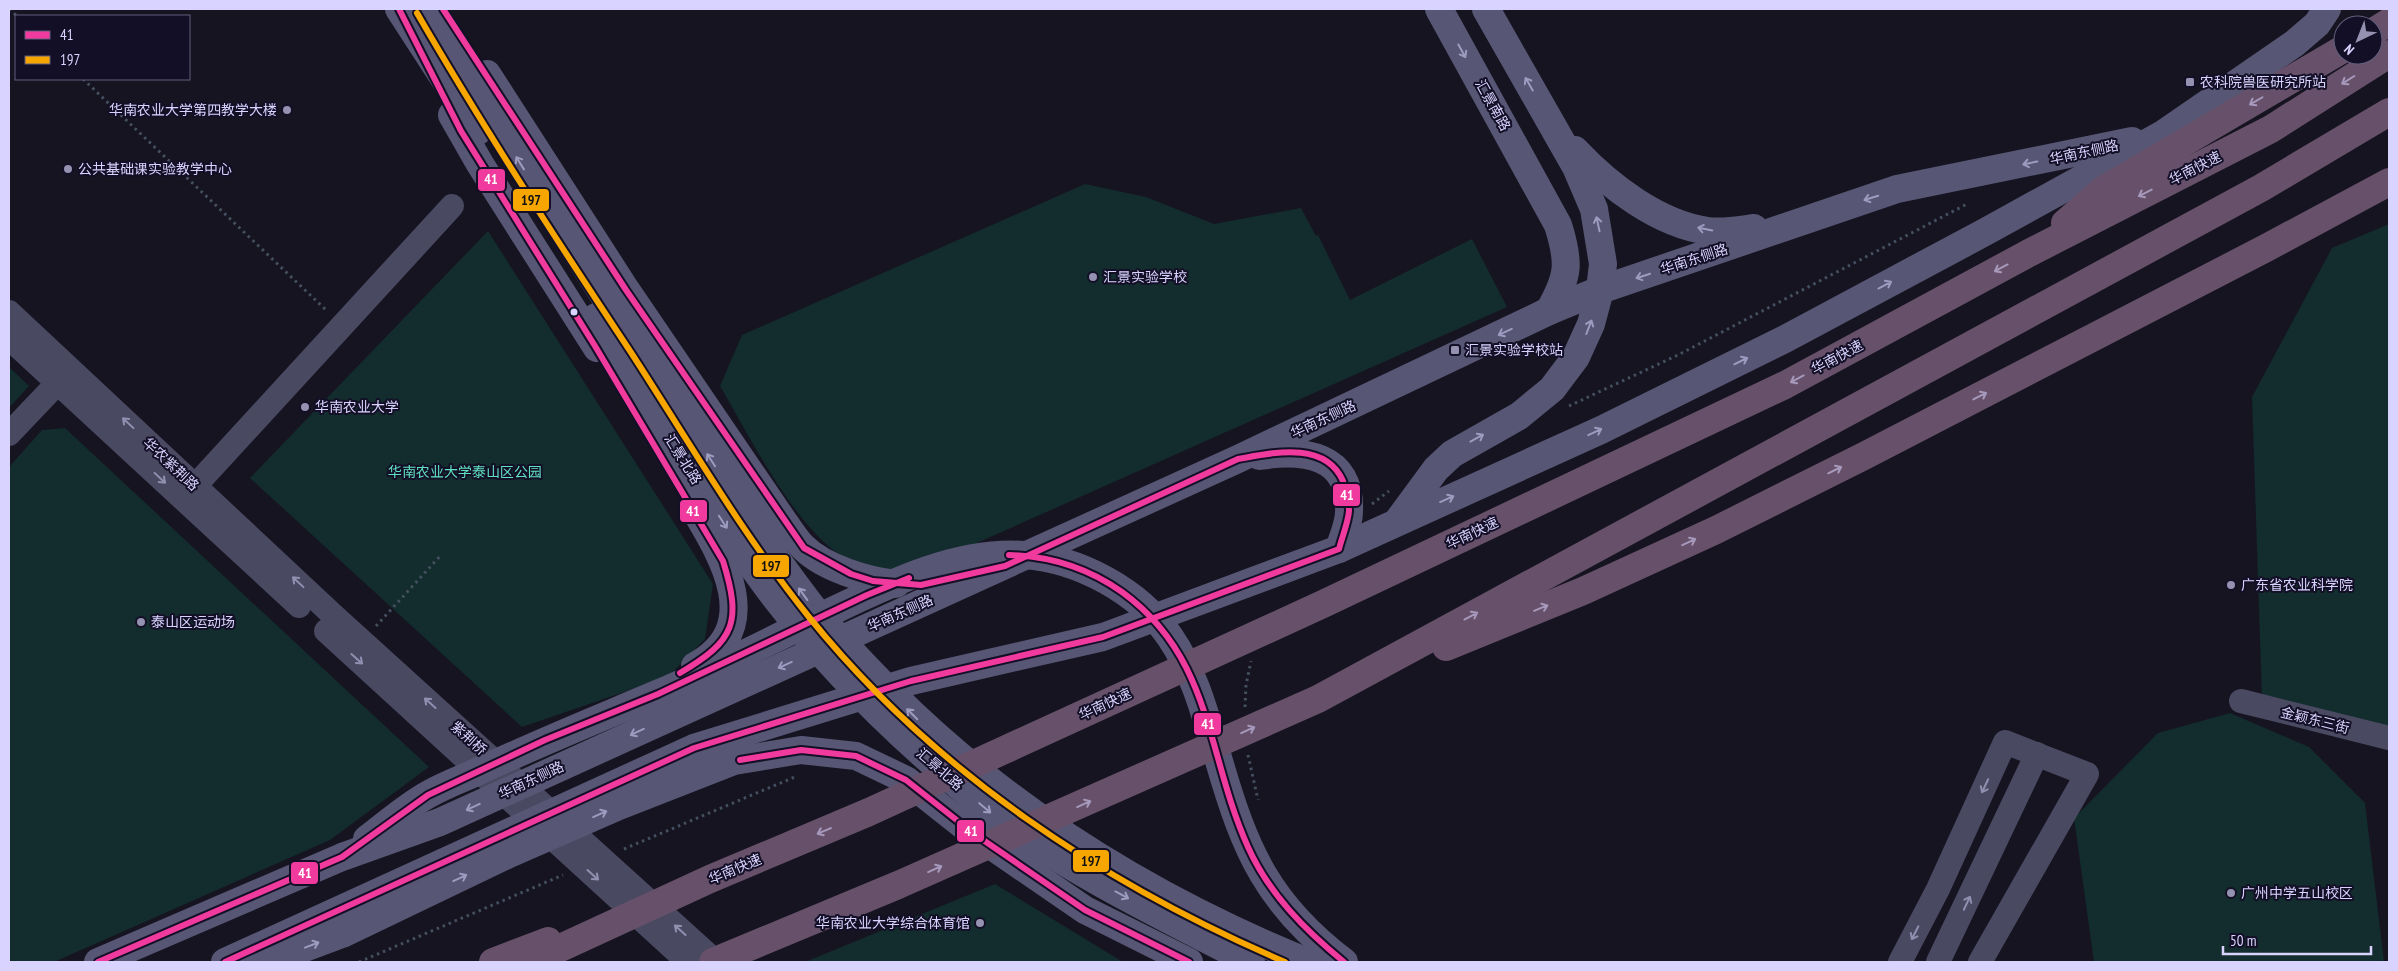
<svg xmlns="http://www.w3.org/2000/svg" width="2398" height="971" font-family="'PT Sans Narrow','Noto Sans SC',sans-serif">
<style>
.green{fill:#132c2d}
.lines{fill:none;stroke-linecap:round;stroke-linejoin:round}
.path{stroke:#44505f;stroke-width:3;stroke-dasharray:2.5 4;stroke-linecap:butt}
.street{stroke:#4a4962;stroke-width:24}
.secondary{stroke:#575674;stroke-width:28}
.highway{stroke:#67516a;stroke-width:28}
.bus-1-casing{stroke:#130f26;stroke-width:10}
.bus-2-casing{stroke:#130f26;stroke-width:10}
.bus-1{stroke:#f13a9d;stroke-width:6}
.bus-2{stroke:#f7a600;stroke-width:6}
.oneway{stroke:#9e9bc0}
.oneway2{stroke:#a699bc}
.oneway3{stroke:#928eb0}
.poi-dot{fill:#9591b1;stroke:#130f26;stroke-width:2}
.bus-dot{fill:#d9d4ff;stroke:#130f26;stroke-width:2}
.labels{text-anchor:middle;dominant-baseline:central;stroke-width:4;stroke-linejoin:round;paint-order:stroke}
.poi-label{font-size:14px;fill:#d9d4ff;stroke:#130f26;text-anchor:start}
.street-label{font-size:14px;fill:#d9d4ff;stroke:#130f26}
.park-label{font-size:14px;fill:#5fe0c0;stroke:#130f26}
.line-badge{stroke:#130f26;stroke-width:2}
.badge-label{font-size:14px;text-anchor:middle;font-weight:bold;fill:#fff}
.pale-badge-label{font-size:14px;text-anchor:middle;font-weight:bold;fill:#111}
</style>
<rect width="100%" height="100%" fill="#161421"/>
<g class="green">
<path d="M1085,184L1146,197L1214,224L1301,208L1316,236L1318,235L1350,300L1472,239L1507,307L905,575C887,570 863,568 847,559C797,533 749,435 720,386L742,335Z"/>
<path d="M2389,224V729L2262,699L2252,397L2332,248Z"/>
<path d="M488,231L713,584L705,639L668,677L522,727L250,478Z"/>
<path d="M9,367L29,386L9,408Z"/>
<path d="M65,428L429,767L330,840L54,962H9V467L42,430Z"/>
<path d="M2230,713L2309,747L2365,803L2384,962H2094L2074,818L2158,733Z"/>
<path d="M995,884L1123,962H805Z"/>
</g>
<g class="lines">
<g class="path">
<path d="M9,9L17,16"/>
<path d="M83,79L327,311"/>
<path d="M1569,406L1678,355L1967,204"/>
<path d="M1372,504L1389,491"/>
<path d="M376,626L442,554"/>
<path d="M1245,707L1246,685L1251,661"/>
<path d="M1248,755L1258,800"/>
<path d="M624,849L797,776"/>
<path d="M359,962L563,875"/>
</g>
<g class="street">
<path d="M9,312L333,615L716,962"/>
<path d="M9,338L299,606"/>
<path d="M9,434L68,372"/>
<path d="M184,498L452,206"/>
<path d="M326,631L688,962"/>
<path d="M2241,701L2389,738"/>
<path d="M1900,962L1938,889L2005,742L2087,774L1980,962"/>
<path d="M1938,962L2037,754"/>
</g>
<g class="secondary">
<path d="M399,9L478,131"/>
<path d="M425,9C447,48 472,85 495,123C542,198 589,274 638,348C694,433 747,522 809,603C833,634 862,663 890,692C1010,812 1150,898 1307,962"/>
<path d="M1439,9L1558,225C1570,263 1569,276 1549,311"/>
<path d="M487,74L626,290L784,522C790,530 796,540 803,547C824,568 867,581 896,584"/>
<path d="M452,115L480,164L597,348"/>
<path d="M1575,150C1609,186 1658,224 1708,231C1724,233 1739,230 1754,228"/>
<path d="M596,317C653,407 704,502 768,588C821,658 883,721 950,778C965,791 980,806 997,817C1076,875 1164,917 1251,962"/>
<path d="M1259,456C1303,449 1352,454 1349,512C1349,524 1343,537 1339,549"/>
<path d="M693,507C723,557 766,627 695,666"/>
<path d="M1397,522L1436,469L1452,454L1519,416L1552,389L1576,357L1591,324L1600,290L1603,264L1594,209L1576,167L1486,9"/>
<path d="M367,839C387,824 407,806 429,794C445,785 464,778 481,770C539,743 598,719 657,694C714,670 769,641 824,615C885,586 955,550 1024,555C1079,559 1139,591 1170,637C1196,675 1206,718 1219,761C1245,851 1268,904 1344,962"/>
<path d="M98,962L342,857L440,822L1238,459L1549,311L1600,290L1897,189L2132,141"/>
<path d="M225,962L694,748L911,681L1103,637L1339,549L1601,430L1785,339L1985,232L2163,134L2295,43L2317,24L2327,9"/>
<path d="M267,962L342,934L507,855L619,806L734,761L801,750L856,756L906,780L973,833L1085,910L1189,962"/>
</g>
<g class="highway">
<path d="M2373,32L2389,22"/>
<path d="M2065,223L2103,190L2343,49"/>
<path d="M1446,647L1583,591L1716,530L1864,456L2268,247L2389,182"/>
<path d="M493,962L548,941"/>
<path d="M530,962L710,879L869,812L1323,604L1785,385L2029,253L2271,129L2389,54"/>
<path d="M713,962L898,885L1318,699L2261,188L2389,112"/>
</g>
<defs>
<g id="bus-1">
<path d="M399,9L461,131L595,346L723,561C742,622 735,641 680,673"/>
<path d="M1009,555C1050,556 1088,568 1122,592C1213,658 1206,754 1248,847C1269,894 1305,930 1344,962"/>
<path d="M740,760L801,750L856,756L906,780L973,833L1085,910L1189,962"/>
<path d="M98,962L342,857L428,795L545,740L658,694L867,595L909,578"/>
<path d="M225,962L694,748L911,681L1103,637L1339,549C1342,537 1348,523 1349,511C1349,501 1346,491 1343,481C1325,440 1272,453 1238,459L1005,566L921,585L873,581L851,574L804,548L626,290L443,9"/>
</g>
<path id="bus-2" d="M417,13C484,129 558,242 632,354C689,442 743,535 809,617C934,772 1104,884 1285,962"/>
</defs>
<use href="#bus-1" class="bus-1-casing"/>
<use href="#bus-2" class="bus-2-casing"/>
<use href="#bus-1" class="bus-1"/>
<use href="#bus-2" class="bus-2"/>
</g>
<defs><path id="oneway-shaft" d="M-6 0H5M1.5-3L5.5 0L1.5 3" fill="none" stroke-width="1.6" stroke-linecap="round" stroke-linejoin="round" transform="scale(1.25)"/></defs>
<g class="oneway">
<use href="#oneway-shaft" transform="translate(1462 51) rotate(61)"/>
<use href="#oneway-shaft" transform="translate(1529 84) rotate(-120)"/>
<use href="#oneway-shaft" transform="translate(520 163) rotate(-122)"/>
<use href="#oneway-shaft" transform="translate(2030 163) rotate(168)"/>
<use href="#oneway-shaft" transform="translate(1871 198) rotate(163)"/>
<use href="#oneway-shaft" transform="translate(1598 224) rotate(-102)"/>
<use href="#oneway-shaft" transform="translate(1705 229) rotate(-169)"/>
<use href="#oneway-shaft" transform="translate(1643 276) rotate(162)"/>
<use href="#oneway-shaft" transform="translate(1885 285) rotate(-28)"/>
<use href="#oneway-shaft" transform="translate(1589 327) rotate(-69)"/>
<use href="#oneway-shaft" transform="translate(1505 332) rotate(155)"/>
<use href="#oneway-shaft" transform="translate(1741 361) rotate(-26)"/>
<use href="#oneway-shaft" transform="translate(1595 432) rotate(-25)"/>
<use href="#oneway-shaft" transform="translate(1477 438) rotate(-29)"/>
<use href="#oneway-shaft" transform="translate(711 460) rotate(-123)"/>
<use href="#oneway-shaft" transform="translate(1447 499) rotate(-24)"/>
<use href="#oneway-shaft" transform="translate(723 522) rotate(57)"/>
<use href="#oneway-shaft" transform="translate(803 594) rotate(-126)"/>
<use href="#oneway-shaft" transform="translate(785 665) rotate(156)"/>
<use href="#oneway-shaft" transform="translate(912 714) rotate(-135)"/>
<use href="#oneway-shaft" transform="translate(637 732) rotate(155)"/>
<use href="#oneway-shaft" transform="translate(473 807) rotate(155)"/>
<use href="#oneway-shaft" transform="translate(985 808) rotate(40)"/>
<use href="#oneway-shaft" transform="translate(600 814) rotate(-24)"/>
<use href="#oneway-shaft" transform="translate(460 878) rotate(-25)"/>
<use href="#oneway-shaft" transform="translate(1122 895) rotate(28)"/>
<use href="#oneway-shaft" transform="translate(312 945) rotate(-21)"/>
</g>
<g class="oneway2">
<use href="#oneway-shaft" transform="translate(2348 80) rotate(148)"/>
<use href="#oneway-shaft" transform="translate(2256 101) rotate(150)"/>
<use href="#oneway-shaft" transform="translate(2145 193) rotate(153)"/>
<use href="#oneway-shaft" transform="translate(2001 268) rotate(152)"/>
<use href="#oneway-shaft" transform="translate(1797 379) rotate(152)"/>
<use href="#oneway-shaft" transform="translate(1980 396) rotate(-27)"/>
<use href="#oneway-shaft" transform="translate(1835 470) rotate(-26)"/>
<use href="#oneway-shaft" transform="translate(1689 542) rotate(-25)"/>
<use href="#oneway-shaft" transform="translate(1541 608) rotate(-22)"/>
<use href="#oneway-shaft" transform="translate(1471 616) rotate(-28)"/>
<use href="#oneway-shaft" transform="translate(1248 730) rotate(-24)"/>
<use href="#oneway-shaft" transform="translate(1084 804) rotate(-24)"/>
<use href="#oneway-shaft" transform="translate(824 831) rotate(157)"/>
<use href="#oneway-shaft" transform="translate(935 869) rotate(-24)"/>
</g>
<g class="oneway3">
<use href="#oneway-shaft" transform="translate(128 423) rotate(-137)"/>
<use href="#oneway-shaft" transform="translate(160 478) rotate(43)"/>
<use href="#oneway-shaft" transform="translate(298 582) rotate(-137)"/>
<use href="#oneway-shaft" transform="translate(357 659) rotate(42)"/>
<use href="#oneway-shaft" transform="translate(430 703) rotate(-138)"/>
<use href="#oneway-shaft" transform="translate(1985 786) rotate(115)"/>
<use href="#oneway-shaft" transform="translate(593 875) rotate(42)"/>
<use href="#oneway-shaft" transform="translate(1967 903) rotate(-65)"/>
<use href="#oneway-shaft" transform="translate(680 930) rotate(-138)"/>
<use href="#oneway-shaft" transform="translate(1915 933) rotate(117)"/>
</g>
<g class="poi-dot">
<rect x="2185" y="77" width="10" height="10" rx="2.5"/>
<circle cx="287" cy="110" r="5"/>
<circle cx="68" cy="169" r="5"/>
<circle cx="1093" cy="277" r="5"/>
<rect x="1450" y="345" width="10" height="10" rx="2.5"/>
<circle cx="305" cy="407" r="5"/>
<circle cx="2231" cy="585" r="5"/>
<circle cx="141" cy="622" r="5"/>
<circle cx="2231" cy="893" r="5"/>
<circle cx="980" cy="923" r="5"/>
</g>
<circle class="bus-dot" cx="574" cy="312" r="4.5"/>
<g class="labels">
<g class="poi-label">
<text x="2200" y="82">农科院兽医研究所站</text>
<text x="277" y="110" text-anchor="end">华南农业大学第四教学大楼</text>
<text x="78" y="169">公共基础课实验教学中心</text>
<text x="1103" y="277">汇景实验学校</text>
<text x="1465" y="350">汇景实验学校站</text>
<text x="315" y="407">华南农业大学</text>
<text x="2241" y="585">广东省农业科学院</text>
<text x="151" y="622">泰山区运动场</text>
<text x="2241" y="893">广州中学五山校区</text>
<text x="970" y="923" text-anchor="end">华南农业大学综合体育馆</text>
</g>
<g class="street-label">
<text transform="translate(1493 105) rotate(61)">汇景南路</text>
<text transform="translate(2084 152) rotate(-12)">华南东侧路</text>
<text transform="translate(2195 168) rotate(-27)">华南快速</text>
<text transform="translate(1694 259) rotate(-18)">华南东侧路</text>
<text transform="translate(1837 357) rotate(-28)">华南快速</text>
<text transform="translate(1323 419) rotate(-25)">华南东侧路</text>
<text transform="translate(683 459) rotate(58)">汇景北路</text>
<text transform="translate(171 464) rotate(43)">华农紫荆路</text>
<text transform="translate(1472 533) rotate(-25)">华南快速</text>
<text transform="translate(900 613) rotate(-24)">华南东侧路</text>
<text transform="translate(1105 704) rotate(-25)">华南快速</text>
<text transform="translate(2315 720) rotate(14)">金颖东三街</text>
<text transform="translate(469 738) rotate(42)">紫荆桥</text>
<text transform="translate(940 769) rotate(41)">汇景北路</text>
<text transform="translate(531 780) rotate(-25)">华南东侧路</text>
<text transform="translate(735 869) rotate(-23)">华南快速</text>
</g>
<g class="park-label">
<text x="465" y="472">华南农业大学泰山区公园</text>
</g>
</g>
<g class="line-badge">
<rect x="477" y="168" width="29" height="24" rx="5" fill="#f13a9d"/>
<rect x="512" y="188" width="38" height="24" rx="5" fill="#f7a600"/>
<rect x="1332" y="483" width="29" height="24" rx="5" fill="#f13a9d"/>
<rect x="679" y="499" width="29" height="24" rx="5" fill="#f13a9d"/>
<rect x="752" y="554" width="38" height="24" rx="5" fill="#f7a600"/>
<rect x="1193" y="712" width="29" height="24" rx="5" fill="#f13a9d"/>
<rect x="956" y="819" width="29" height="24" rx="5" fill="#f13a9d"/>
<rect x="1072" y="849" width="38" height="24" rx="5" fill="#f7a600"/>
<rect x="290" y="861" width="29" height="24" rx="5" fill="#f13a9d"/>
</g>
<g class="badge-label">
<text x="491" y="184">41</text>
<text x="1347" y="500">41</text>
<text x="693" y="516">41</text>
<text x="1208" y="729">41</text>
<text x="971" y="836">41</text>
<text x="305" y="878">41</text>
</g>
<g class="pale-badge-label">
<text x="531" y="205">197</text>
<text x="771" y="571">197</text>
<text x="1091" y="866">197</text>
</g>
<rect width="2398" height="971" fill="none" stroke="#d9d4ff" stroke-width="20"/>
<rect x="15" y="15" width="175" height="65" fill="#130f26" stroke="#625e7d"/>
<rect x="25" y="31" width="25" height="8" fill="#f13a9d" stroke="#625e7d"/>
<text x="60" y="40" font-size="15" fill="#d9d4ff">41</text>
<rect x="25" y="56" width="25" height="8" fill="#f7a600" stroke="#625e7d"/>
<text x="60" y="65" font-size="15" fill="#d9d4ff">197</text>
<g transform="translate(2358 40) rotate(223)"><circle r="24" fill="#130f26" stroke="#625e7d"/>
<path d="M0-4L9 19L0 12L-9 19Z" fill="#9591b1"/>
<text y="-8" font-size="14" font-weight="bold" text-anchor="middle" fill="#d9d4ff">N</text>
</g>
<path d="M2223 946v8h148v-8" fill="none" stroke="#d9d4ff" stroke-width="2.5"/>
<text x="2230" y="946" font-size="15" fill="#d9d4ff" stroke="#130f26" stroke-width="4" paint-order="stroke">50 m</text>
</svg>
